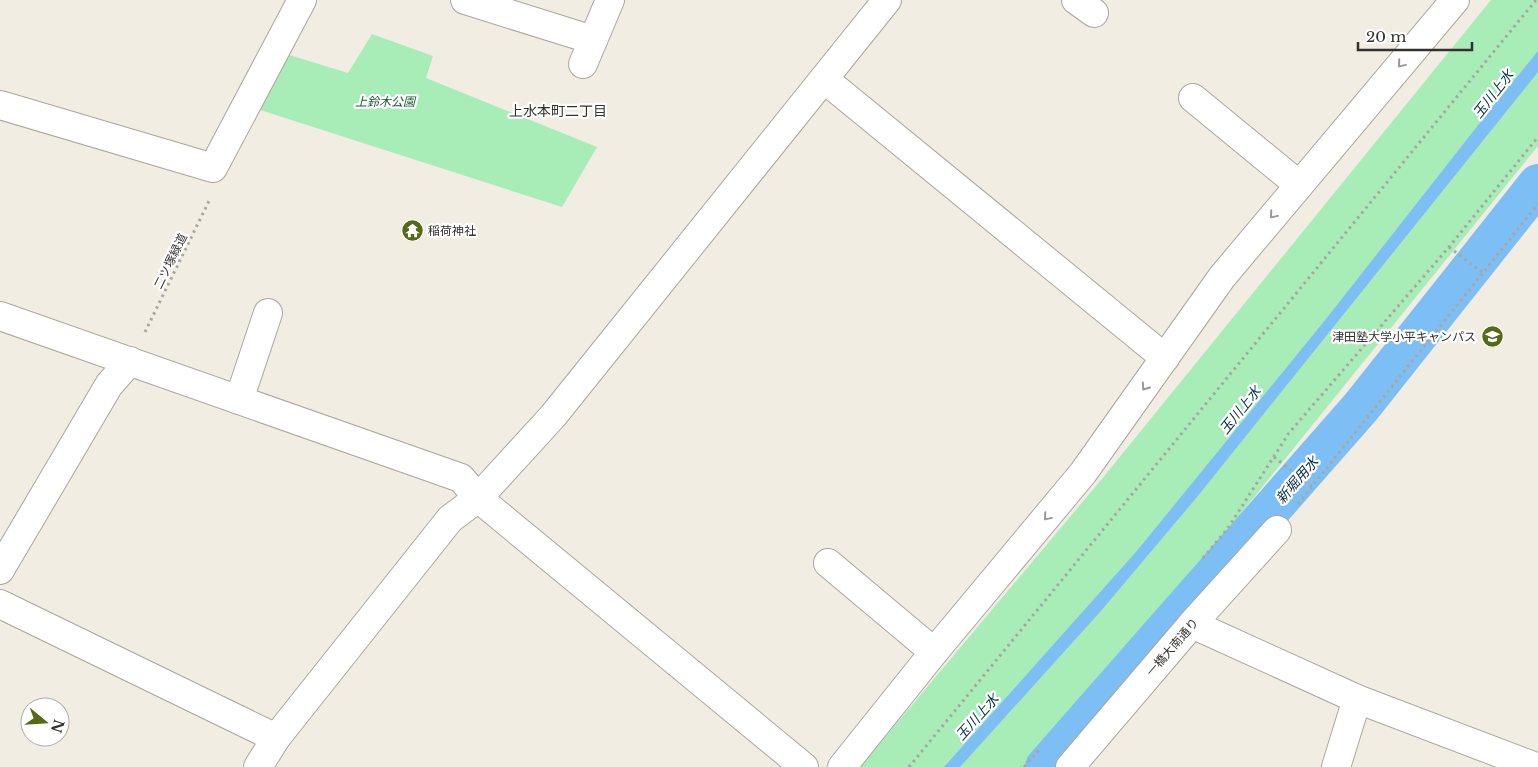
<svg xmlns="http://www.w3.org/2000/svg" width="1538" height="767" font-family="'Libre Baskerville','Noto Sans JP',serif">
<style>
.green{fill:#a8ecb8}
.water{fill:#7dbef5}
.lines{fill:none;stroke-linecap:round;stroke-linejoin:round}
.canal{stroke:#7dbef5;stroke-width:40}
.minor-casing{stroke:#aba79e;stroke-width:30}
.path{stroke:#a9a69e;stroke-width:3;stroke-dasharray:2.5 4;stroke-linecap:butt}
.minor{stroke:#fff;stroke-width:28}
.oneway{stroke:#9a9897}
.labels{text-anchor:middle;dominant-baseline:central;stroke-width:4.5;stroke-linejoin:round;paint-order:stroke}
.park-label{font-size:12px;font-style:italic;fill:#18592f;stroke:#fff}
.poi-label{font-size:12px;fill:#34322f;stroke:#fff;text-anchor:start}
.street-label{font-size:12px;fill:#34322f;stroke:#fff}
.water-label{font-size:14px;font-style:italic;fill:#092e49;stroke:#fff}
.neighbourhood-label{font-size:14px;fill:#34322f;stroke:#fff}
</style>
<rect width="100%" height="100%" fill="#f1ede3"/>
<g class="green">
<path d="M1491,0H1538V146L1036,767H860L1101,480Z"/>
<path d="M372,34L433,56L426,78L597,147L562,207L254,108L283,53L348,73Z"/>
</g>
<path class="water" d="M1538,51V72L1197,497L1100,612L960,767H944L1136,552L1326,319L1490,110Z"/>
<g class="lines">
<path class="canal" d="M1045,767L1361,407L1538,184"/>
<defs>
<g id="minor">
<path d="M465,0L593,40"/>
<path d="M1076,0L1094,13"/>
<path d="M583,64L610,0"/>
<path d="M824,79L1165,358"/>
<path d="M1193,98L1299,185"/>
<path d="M0,105L213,168L302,0"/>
<path d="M0,316L461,478L478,498L804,767"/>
<path d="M239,400L268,313"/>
<path d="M828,563L934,652"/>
<path d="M0,570L109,385L130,361"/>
<path d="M0,604L276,738"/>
<path d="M1192,624L1357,699L1536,767"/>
<path d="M258,767L276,738L450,519L478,498L553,416L887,0"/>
<path d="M842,767L934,652L1083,473L1222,277L1455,0"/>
<path d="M1070,767L1192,624L1277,530"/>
<path d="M1336,767L1357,699"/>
</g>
</defs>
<use href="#minor" class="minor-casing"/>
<g class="path">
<path d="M1449,247L1483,273"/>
<path d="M145,332L209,201"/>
<path d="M1274,457L1312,487"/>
<path d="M1298,504L1538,204"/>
<path d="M1203,558L1228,528L1289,433L1449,247L1538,137"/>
<path d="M909,767L1536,0"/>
<path d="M1024,767L1040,749"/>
</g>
<use href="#minor" class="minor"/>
</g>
<defs><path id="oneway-chevron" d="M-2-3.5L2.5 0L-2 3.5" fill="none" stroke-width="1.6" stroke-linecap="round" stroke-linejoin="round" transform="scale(1.25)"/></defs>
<g class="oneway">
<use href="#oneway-chevron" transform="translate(1401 64) rotate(130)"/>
<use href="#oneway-chevron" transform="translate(1273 215) rotate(130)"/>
<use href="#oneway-chevron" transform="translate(1145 387) rotate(125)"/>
<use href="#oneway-chevron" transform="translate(1047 517) rotate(130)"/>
</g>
<defs>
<symbol id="temple-disc" viewBox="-11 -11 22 22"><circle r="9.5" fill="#566915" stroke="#fff"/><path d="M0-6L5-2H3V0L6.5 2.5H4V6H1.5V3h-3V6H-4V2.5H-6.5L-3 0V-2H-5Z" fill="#fff"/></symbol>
<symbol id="university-disc" viewBox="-11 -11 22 22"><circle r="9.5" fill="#566915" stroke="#fff"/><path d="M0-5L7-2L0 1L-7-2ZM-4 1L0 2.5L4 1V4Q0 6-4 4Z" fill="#fff"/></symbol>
</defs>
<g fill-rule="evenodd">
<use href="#temple-disc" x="400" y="218" width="25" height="25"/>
<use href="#university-disc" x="1480" y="324" width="25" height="25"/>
</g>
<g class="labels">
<g class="park-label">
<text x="385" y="101">上鈴木公園</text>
</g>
<g class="poi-label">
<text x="428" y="230">稲荷神社</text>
<text x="1476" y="336" text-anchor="end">津田塾大学小平キャンパス</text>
</g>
<g class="street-label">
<text transform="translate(170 261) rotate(-64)">二ツ塚緑道</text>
<text transform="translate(1172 647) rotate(-49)">一橋大南通り</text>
</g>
<g class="water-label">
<text transform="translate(1493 94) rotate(-52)">玉川上水</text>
<text transform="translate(1240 410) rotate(-51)">玉川上水</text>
<text transform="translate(1297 480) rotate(-49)">新堀用水</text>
<text transform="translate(977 717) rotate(-48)">玉川上水</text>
</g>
<g class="neighbourhood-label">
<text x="558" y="111">上水本町二丁目</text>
</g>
</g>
<g transform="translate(45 722) rotate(108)"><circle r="24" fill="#ffffff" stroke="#aeadac"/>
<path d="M0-4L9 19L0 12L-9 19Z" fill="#566915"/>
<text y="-8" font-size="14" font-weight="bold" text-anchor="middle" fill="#34322f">N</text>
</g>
<path d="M1358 42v8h114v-8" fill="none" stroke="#34322f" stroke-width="2.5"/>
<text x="1366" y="42" font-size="15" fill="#34322f" stroke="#ffffff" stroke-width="4" paint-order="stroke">20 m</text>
</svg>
